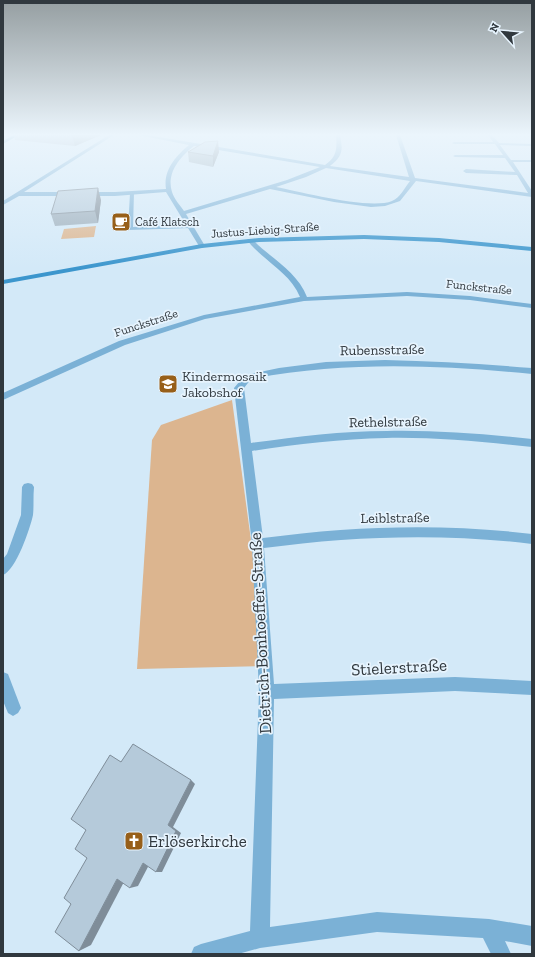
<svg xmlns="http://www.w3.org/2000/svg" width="535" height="957" font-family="'Zilla Slab',serif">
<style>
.green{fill:#dcb58f}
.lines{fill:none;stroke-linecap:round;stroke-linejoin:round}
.pedestrian{fill:#7bb1d6;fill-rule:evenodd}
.minor{fill:#7bb1d6;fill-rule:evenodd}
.secondary{fill:#3c96cd;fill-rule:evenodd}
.primary{fill:#2180b6;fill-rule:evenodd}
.wall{fill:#9caebb}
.shaded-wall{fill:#7f8d99}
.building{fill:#b5cada;stroke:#7f8d99}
.labels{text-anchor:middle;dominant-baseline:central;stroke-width:3.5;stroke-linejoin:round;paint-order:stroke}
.far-poi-label{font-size:12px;fill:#30383e;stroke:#e7f4fe;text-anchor:start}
.far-street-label{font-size:12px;fill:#30383e;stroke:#e7f4fe}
.street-label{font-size:14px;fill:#30383e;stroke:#e7f4fe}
.poi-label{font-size:14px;fill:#30383e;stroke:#e7f4fe;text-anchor:start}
.near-street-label{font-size:17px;fill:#30383e;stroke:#e7f4fe}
.near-poi-label{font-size:17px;fill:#30383e;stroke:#e7f4fe;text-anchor:start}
</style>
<rect width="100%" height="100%" fill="#d3e9f8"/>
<g class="green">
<path d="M96,226L94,237L61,239L64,229Z"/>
<path d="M232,400L268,666L137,669L152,440L161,425Z"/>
</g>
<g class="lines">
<path class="pedestrian" d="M132,192L134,193L133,227L191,224L194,226L191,228L128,230L130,193Z"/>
<g class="minor">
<path d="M109,135H114L24,192H115L166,189C163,170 176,156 189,145L138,135H147L325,165C337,157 337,149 336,135H340C343,150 343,156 330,166L409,177L396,135H400L415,178L528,193L517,175L466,173L463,171L466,169L515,172L505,158L455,157L453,156L455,155H503L495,144H454L452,143L454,142H493L488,135H492L499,143L532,144V146L500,145L511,160H532V162H513L532,191V197L416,181L400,201L385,206L371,207L334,202L270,189L186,214L205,246L202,248L199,246L166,192L115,196H19L3,205V201ZM194,146L320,167L287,180L184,211C180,205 174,199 172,192C166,173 180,157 194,146ZM326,168L410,181C405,187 400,198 392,201C370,210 301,192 276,187L306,177Z"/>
<path d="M248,239H252C270,258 297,271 307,297L407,292L470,296L532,304V308L470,300L407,296L304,301L205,319L125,345L3,400V393L119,341L204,315L300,297C290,272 263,261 247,240Z"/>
<path d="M385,360C434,361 483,364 532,368V374C437,365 345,361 251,379L244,388L251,443C296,437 341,431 387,431C435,430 484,434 532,439V447C483,442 435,437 386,438C341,439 296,444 252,451L263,538C353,526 442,523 532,534V544C443,533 353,536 264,548L274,684L455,677L532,681V695L455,691L274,699L270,927L377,912L489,919L532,926V946L505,941L511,954H491L483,938L377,932L260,948L238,954H191L194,947L201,944L250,931L259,692L252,544L234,388L245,375L279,368L326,362Z"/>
<path d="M28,483L32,484L34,487C33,496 34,506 33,515C30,529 16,570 3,575V559L7,554L21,515L22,487L24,484Z"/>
<path d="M3,672L8,674L21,708L18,713L13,716L8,713L3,701Z"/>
</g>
<path class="secondary" d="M364,235L439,238L532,247V251L439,242L364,239L259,242L202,248L3,284V280L202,244L259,238Z"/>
<path class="primary" d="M14,135H19L3,144V141Z"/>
</g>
<g class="wall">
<path d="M14,135H101L75,146L15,140Z"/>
<path d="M188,152H219L213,167L189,162Z"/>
<path d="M101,200L98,223L55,226L51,214Z"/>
</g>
<g class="shaded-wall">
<path d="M72,135H101L75,146Z"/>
<path d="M218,141L219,152L213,167V156Z"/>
<path d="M98,188L101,200L98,223L95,211Z"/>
<path d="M191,780L195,784L173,827L181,833L162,872H156L168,825Z"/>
<path d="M143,863H150L138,886L130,888Z"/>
<path d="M126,878L91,945L79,951L117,879Z"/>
</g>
<g class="building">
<path d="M218,141L213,156L188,152L205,142Z"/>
<path d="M98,188L95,211L51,214L58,191Z"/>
<path d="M133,744L191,780L168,825L176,831L156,872L143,863L130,888L117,879L79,951L55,932L71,904L64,898L87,858L75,849L86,830L71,819L110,755L121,762Z"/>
</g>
<linearGradient id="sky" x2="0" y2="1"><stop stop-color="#959ea1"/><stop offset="0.5" stop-color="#ebf5fc"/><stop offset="1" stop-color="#ebf5fc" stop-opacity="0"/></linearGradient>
<rect width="535" height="269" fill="url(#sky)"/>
<defs>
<symbol id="cafe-square" viewBox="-11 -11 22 22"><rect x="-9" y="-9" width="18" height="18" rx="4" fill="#975f19" stroke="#e7f4fe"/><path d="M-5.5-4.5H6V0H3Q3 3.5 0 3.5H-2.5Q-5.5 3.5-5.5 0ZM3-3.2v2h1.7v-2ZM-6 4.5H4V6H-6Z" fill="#fff"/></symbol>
<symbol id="school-square" viewBox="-11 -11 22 22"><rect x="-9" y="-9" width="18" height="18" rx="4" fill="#975f19" stroke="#e7f4fe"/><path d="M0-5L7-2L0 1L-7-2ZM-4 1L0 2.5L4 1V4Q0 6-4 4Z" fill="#fff"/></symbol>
<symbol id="church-square" viewBox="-11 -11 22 22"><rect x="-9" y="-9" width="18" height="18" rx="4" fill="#975f19" stroke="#e7f4fe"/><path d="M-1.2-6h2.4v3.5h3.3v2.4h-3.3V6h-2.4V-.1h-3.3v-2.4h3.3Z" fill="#fff"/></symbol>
</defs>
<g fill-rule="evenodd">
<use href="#cafe-square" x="110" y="211" width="22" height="22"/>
<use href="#school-square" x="157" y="373" width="22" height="22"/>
<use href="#church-square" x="123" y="830" width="22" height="22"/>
</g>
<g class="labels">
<g class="far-poi-label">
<text x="135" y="222">Café Klatsch</text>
</g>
<g class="far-street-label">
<text transform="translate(265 230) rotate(-4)">Justus-Liebig-Straße</text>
<text transform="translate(479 287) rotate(6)">Funckstraße</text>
<text transform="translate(146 323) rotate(-18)">Funckstraße</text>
</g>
<g class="street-label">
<text transform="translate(382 350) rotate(-1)">Rubensstraße</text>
<text transform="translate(388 422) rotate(-1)">Rethelstraße</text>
<text transform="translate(395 518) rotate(-1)">Leiblstraße</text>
</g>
<g class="poi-label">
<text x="182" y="376">Kindermosaik<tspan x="182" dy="16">Jakobshof</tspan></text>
</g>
<g class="near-street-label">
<text transform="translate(260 633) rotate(-93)">Dietrich-Bonhoeffer-Straße</text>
<text transform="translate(399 667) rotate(-3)">Stielerstraße</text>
</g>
<g class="near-poi-label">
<text x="148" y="841">Erlöserkirche</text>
</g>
</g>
<rect width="535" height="957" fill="none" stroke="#30383e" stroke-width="8"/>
<g transform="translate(503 32) rotate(297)" stroke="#e7f4fe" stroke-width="3" paint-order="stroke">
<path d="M0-3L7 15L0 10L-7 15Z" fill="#30383e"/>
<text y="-6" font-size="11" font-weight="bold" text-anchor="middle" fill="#30383e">N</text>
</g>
</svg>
